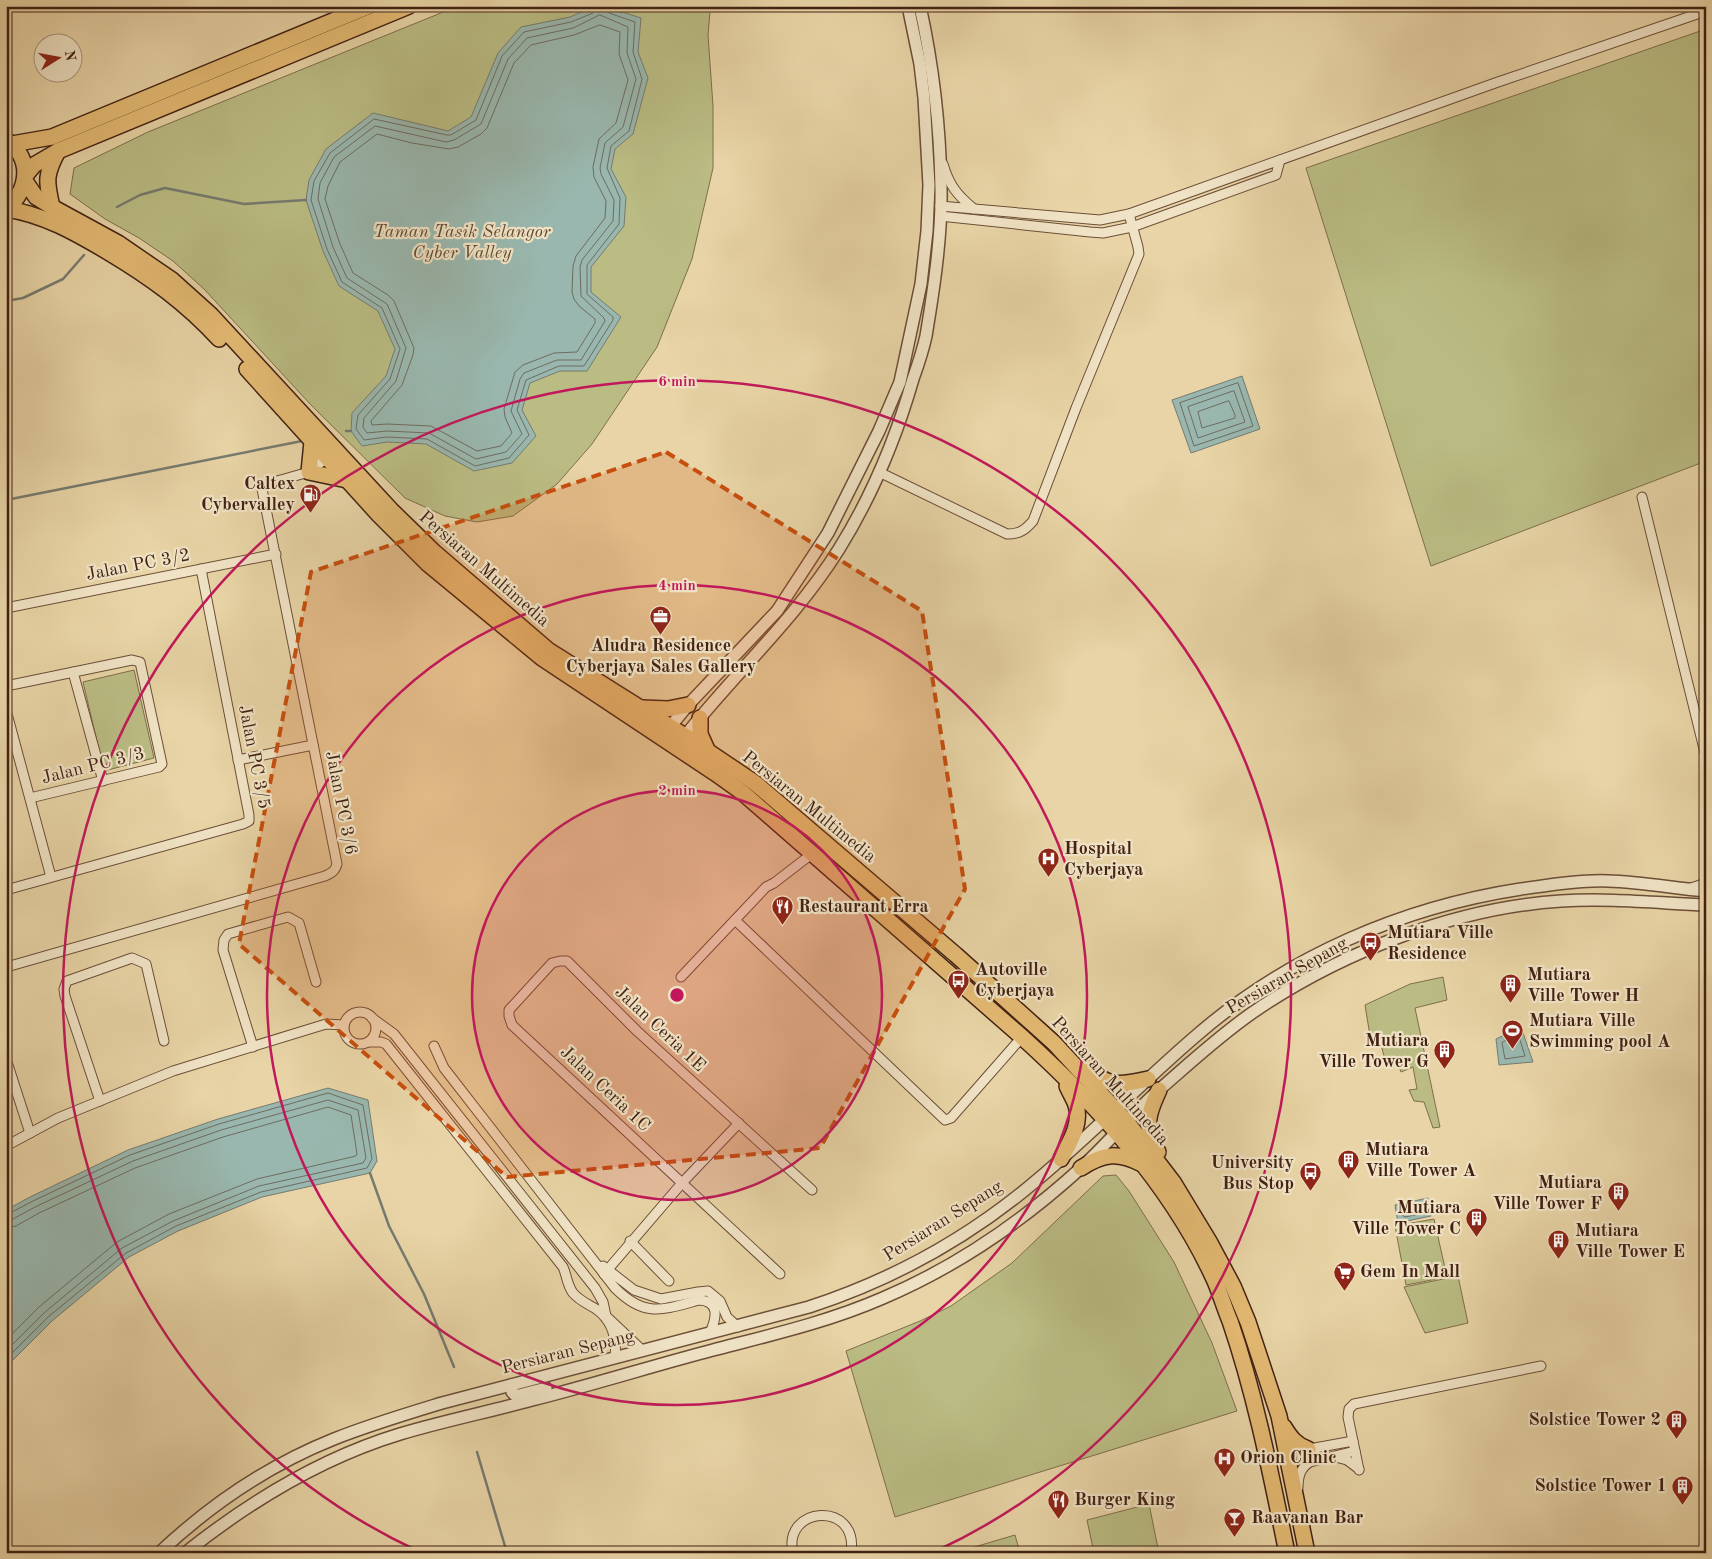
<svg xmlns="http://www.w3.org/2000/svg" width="1712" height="1559" font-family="'Old Standard TT',serif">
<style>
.green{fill:#babc83;stroke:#7e6e4c}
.water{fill:#99b7ae;stroke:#767b70}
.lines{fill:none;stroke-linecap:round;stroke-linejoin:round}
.shore{stroke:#6e6c61;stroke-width:1}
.stream{stroke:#767b70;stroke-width:2.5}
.minor-casing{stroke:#6c4e38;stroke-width:11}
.tertiary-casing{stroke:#6c4e38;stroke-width:14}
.primary-casing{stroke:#422114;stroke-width:18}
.minor{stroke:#f0e3c5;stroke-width:9}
.tertiary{stroke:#f0e3c5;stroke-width:11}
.primary{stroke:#e4ba73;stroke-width:15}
.marked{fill:#c74e0e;fill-opacity:0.2;stroke:#c74e0e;stroke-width:4;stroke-dasharray:10 6;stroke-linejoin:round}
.ring{fill:none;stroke:#c2185b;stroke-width:2.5}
.labels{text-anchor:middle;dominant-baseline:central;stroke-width:4.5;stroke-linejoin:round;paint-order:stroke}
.park-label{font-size:18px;font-style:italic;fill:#604830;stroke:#f0e3c5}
.poi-label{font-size:18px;font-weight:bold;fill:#422114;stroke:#f0e3c5;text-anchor:start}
.street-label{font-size:18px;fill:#422114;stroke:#f0e3c5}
.centre{fill:#c2185b;stroke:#f0e3c5;stroke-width:2.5}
.ring-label{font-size:15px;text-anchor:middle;font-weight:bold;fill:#c2185b;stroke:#f0e3c5;stroke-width:4.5;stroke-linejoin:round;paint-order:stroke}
</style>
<rect width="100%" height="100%" fill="#e8d4a6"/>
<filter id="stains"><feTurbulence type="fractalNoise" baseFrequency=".004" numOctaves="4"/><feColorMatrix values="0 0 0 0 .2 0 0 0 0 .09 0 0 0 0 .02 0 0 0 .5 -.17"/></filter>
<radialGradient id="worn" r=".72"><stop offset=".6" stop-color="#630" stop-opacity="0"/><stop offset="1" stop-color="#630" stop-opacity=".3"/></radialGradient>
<g class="green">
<path d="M458,6H723L710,12L708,35L713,106V168L692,259L657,347L592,444L557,484L513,516L477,522L445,516L405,498L311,405L204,289L173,261L139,238L105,219L70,194L74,168L148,132Z"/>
<path d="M1706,29V461L1431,566L1306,168Z"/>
<path d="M134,670L154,758L104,771L83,682Z"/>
<path d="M1443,977L1447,1000L1415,1008L1440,1127L1433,1128L1424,1102L1414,1101L1409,1090L1417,1089L1413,1067L1401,1072L1397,1062L1386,1063L1381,1045L1372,1048L1365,1005L1410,984Z"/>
<path d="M1116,1175L1129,1191L1174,1262L1212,1343L1237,1411L895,1517L846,1351L920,1321L951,1306L1012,1263L1103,1176Z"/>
<path d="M1434,1219L1447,1277L1406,1285L1395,1226Z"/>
<path d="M1458,1276L1468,1323L1425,1333L1404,1287Z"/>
<path d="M1149,1504L1159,1553H1094L1087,1520Z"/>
<path d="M1015,1535L1020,1553H954Z"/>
</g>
<g class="water">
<path d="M596,6H603L641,18L638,52L648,78L633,134L615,149L611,169L626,197L624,226L591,267V292L621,317L587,371H560L530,383L522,410L536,436L512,463L474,471L426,444L387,442L362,446L351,431L352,413L386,376L395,349L378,311L339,286L323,251L306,200L309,180L326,149L373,113L448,131L471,117L498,53L521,27L570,17Z"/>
<path d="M1242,376L1260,429L1191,453L1172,400Z"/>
<path d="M1521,1027L1533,1062L1499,1065L1496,1039Z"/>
<path d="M328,1088L368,1100L377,1161L370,1173L262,1197L178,1231L129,1257L52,1321L6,1367V1210L30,1197L128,1150L218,1119Z"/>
<path d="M1428,1198L1431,1216L1398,1223L1395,1205Z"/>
</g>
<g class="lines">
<g class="shore">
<path d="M596,6L593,13L571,22L524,32L502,56L476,120L451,135H447L374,119L330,153L314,181L311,200L327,249L342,282L382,308L400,349L390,379L358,415L356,429L364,440L387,437L427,439L475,466L509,458L529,435L517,410L526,380L559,366H584L613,320V317L587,294V265L619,224L620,198L607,168L611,146L629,131L642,79L633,52L635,22L609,13L606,10L605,6"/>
<path d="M600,15L628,27L627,53L636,79L623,127L605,143L600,168L601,174L614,200L613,221L582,260L580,267L581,296L604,318L605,321L581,360H557L524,373L520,379L511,411L522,434L506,452L476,459L429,433L387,431L367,433L363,427L364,418L396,381L406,348L387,304L347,278L333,247L318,199L320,183L334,157L375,126L446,142L454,140L481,124L508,59L527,38L573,28Z"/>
<path d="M600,25L620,32L619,54L628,80L616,123L599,139L593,167L594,177L606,201L605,218L576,256L573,266L572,292L574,299L579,306L595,319V323L577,352L554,353L523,365L515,372L504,409L505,417L512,433L501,446L477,451L431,426L387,424L372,425L371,421L402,385L413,355L414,348L394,301L388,295L353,273L340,244L325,199L328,186L340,162L377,134L412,143L449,149L458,147L481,134L487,128L514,63L531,45L574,35Z"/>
<path d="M1238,383L1253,426L1194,446L1180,403Z"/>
<path d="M1234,391L1245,422L1198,438L1188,407Z"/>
<path d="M1229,401L1235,415V418L1202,428L1198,412Z"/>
<path d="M1516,1035L1519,1037L1525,1056L1505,1059L1502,1043Z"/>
<path d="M1422,1205L1424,1207V1213L1405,1217L1402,1215V1209Z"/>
<path d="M6,1214L10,1213L33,1201L130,1155L219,1124L328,1093L363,1105L372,1159L367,1168L261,1192L176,1226L126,1253L48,1317L6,1359"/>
<path d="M6,1220L13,1219L35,1207L133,1161L221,1130L328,1100L358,1110L366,1158L363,1163L259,1186L173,1221L122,1248L44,1313L6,1351"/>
<path d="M6,1228L16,1226L39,1213L135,1168L223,1137L328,1107L351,1115L357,1154L356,1156L257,1179L169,1214L117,1242L39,1307L6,1340"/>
</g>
<g class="stream">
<path d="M621,12L627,6"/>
<path d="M117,207L140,195L165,188L244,204L306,200"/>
<path d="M6,301L23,298L63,279L84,255"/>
<path d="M346,431H351"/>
<path d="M6,500L302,441"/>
<path d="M370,1173L389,1226L424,1294L454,1367"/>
<path d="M477,1452L507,1553"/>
</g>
<defs>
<g id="minor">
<path d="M943,164C949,185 957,195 974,209"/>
<path d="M940,206L1100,220L1129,214L1498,82L1706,11"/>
<path d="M940,216L1090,232L1103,233L1132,227L1276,175L1280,160"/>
<path d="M879,472L1007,534C1020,534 1025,530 1033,521L1076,408L1139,254L1138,247L1129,214"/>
<path d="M1642,497L1706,757"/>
<path d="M6,608L276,554"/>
<path d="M73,672L103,781"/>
<path d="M6,686L132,660L140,662L162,764L159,767L30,798"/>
<path d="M6,710L51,877"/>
<path d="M238,760L313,745"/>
<path d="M1691,888L1706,883"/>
<path d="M6,890L243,824L249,821V815L201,569"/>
<path d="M735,920L945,1120L951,1118L1022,1037"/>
<path d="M6,966H10L325,876C331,873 335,872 337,864L262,489L270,483L309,472L330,455"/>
<path d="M681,977L766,887L774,883L813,853"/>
<circle cx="360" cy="1028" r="16"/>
<path d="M372,1018L394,1034L595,1288L603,1302L606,1316L643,1351"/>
<path d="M369,1042H381L386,1044L563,1267C567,1276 567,1285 573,1293C580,1301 588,1304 596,1309C613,1321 617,1339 615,1358"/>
<path d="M434,1046L444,1068L615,1288C645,1318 662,1310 699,1300C721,1301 716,1319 710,1333"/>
<path d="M253,1047L223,950L224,940L228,934L288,917L299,923L316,982"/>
<path d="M6,1059L30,1133"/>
<path d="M100,1101L65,996L64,989L67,981L132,958L146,964L164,1041"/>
<path d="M6,1146L58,1118L173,1071L326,1024L344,1025"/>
<path d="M630,1241L669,1281"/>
<path d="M603,1266L634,1290L661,1299L698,1292L708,1291L720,1301L727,1317L738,1327"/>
<path d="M604,1274L682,1183L739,1123"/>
<path d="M780,1274L512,1025L509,1016V1010L552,963L560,961H567L637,1031L812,1190"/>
<path d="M1304,1450L1353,1441"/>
<path d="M1335,1457L1347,1460L1359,1469"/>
<path d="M1359,1470L1348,1417L1349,1409L1354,1404L1541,1366"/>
<path d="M1298,1488C1298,1477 1300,1468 1310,1462L1355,1451"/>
<path d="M793,1553C782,1506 859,1500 851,1553"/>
</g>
<g id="tertiary">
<path d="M670,727L688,705L777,611L828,533L879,431L900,382L921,284L927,231L929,185L924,98L920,64L908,6"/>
<path d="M685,736C735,673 796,618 839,549C872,496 896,438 913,379C918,365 923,350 926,336C934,288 942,235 941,187C940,126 933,65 920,6"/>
<path d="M511,1385L512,1392L515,1395H519L546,1388"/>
<path d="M159,1553C210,1505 269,1465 334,1439C369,1425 406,1414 442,1403L809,1307C892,1280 970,1237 1037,1180C1092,1134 1142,1082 1197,1035C1288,956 1403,907 1521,889C1550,885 1580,880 1608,881C1641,882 1673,888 1706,891"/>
<path d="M185,1553C249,1502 321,1458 400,1434C443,1421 488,1412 532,1400C592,1385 652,1366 713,1350C771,1335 828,1322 883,1298C956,1267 1023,1221 1082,1167C1109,1142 1132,1114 1160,1089C1190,1063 1219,1036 1252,1013C1339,953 1454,908 1561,901C1609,898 1658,903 1706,905"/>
</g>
<g id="primary">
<path d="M6,140C33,158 29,190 6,209"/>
<path d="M12,144L52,137L369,6"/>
<path d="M25,176L34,165L58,151L409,6"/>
<path d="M25,181L36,197L52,207L118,243L172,280L211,315L392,511L434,552L548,650L685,736L755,783L956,955L1034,1025L1054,1043L1127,1122L1173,1182L1210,1243L1233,1286L1248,1322L1279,1416L1307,1553"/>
<path d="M52,207C46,181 45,175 58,151"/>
<path d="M6,209C43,214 76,233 108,252C150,277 186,303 219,339"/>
<path d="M247,369L379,515L427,563L542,658L715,773L743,793L1022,1037C1098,1106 1171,1185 1214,1279C1220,1292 1224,1307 1230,1321C1256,1397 1271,1475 1287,1553"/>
<path d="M312,442L309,472L347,480"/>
<path d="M642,708L668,709L688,705"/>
<path d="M700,718V734L708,752"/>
<path d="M1087,1068C1109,1088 1121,1085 1148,1079"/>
<path d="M1158,1152C1145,1125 1146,1118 1159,1090"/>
<path d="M1061,1159C1069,1143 1082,1124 1076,1105C1074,1099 1070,1093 1067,1086"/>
<path d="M1081,1168C1104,1153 1118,1152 1142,1164"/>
<path d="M1284,1427C1290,1437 1296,1445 1308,1449"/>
</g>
</defs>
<use href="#minor" class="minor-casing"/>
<use href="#tertiary" class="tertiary-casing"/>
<use href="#primary" class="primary-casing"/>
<use href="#minor" class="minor"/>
<use href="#tertiary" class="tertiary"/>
<use href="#primary" class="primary"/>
</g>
<path class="marked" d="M666,452L922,611L965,889L820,1148L507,1177L239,944L311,572Z"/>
<circle cx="677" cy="995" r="205" fill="#c2185b" fill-opacity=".12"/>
<g class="ring">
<circle cx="677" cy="995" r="205"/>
<circle cx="677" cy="995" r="410"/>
<path d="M418 1551A614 614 0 1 1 936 1551"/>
</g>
<defs>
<symbol id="fuel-pin" viewBox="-11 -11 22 30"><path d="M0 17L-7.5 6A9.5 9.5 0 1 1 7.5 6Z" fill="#8f2418" stroke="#f0e3c5"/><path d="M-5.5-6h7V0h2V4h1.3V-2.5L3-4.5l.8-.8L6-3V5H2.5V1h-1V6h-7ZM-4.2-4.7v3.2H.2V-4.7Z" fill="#fff"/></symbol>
<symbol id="office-pin" viewBox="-11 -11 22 30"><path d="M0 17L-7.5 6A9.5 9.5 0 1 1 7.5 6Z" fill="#8f2418" stroke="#f0e3c5"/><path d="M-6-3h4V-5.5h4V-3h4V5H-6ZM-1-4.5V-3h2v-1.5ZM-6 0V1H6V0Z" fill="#fff"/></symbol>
<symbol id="hospital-pin" viewBox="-11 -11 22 30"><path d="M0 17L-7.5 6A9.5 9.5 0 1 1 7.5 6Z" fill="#8f2418" stroke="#f0e3c5"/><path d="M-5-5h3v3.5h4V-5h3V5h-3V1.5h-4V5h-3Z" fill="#fff"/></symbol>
<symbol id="restaurant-pin" viewBox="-11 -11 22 30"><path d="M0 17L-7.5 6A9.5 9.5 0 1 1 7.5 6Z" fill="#8f2418" stroke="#f0e3c5"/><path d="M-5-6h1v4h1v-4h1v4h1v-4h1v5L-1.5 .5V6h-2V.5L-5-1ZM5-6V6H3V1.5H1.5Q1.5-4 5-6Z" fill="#fff"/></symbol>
<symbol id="bus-pin" viewBox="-11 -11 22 30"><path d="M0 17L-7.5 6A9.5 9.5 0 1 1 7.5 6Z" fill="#8f2418" stroke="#f0e3c5"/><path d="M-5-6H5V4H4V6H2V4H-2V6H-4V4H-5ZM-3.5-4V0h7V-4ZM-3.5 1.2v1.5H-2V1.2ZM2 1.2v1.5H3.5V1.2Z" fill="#fff"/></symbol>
<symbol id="building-pin" viewBox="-11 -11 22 30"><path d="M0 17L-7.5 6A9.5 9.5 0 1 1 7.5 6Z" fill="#8f2418" stroke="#f0e3c5"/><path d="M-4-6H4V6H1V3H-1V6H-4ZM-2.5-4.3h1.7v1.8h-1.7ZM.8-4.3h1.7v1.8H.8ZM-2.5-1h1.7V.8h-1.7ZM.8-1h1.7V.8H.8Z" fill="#fff"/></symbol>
<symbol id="stadium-pin" viewBox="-11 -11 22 30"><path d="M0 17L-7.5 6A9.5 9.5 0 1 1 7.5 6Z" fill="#8f2418" stroke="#f0e3c5"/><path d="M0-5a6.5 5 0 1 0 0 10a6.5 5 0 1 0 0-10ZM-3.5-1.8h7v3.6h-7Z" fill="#fff"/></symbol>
<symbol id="supermarket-pin" viewBox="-11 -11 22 30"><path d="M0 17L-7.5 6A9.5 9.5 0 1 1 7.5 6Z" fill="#8f2418" stroke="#f0e3c5"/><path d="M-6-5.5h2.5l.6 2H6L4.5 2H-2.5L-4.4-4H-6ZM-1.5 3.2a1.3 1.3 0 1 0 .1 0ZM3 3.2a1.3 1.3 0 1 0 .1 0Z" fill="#fff"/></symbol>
<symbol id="bar-pin" viewBox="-11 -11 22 30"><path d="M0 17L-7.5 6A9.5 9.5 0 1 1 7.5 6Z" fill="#8f2418" stroke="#f0e3c5"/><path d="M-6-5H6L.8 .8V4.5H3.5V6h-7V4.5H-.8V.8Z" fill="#fff"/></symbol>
</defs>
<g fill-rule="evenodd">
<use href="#fuel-pin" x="298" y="482" width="25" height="34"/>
<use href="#office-pin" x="648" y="604" width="25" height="34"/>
<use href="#hospital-pin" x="1036" y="846" width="25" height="34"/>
<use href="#restaurant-pin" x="770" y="894" width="25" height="34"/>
<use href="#bus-pin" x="1358" y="930" width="25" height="34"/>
<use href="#bus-pin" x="946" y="968" width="25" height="34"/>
<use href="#building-pin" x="1498" y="972" width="25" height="34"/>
<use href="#stadium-pin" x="1500" y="1018" width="25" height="34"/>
<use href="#building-pin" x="1432" y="1038" width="25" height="34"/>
<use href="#building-pin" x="1336" y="1148" width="25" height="34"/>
<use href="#bus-pin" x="1298" y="1160" width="25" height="34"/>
<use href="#building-pin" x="1606" y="1180" width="25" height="34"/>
<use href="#building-pin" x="1464" y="1206" width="25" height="34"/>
<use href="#building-pin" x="1546" y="1228" width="25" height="34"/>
<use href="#supermarket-pin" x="1332" y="1260" width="25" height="34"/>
<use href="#building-pin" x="1664" y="1408" width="25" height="34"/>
<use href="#hospital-pin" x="1212" y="1446" width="25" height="34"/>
<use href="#building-pin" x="1670" y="1474" width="25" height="34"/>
<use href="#restaurant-pin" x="1046" y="1488" width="25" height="34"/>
<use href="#bar-pin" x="1222" y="1506" width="25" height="34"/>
</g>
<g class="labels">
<g class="park-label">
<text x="462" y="232">Taman Tasik Selangor<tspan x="462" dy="21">Cyber Valley</tspan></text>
</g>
<g class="poi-label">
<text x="295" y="484" text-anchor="end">Caltex<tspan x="295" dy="21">Cybervalley</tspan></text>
<text x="661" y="646" text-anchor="middle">Aludra Residence<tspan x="661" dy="21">Cyberjaya Sales Gallery</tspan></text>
<text x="1064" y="849">Hospital<tspan x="1064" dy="21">Cyberjaya</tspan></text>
<text x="798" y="907">Restaurant Erra</text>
<text x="1387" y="933">Mutiara Ville<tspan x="1387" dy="21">Residence</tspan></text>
<text x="975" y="970">Autoville<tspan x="975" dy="21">Cyberjaya</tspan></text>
<text x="1527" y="975">Mutiara<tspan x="1527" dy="21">Ville Tower H</tspan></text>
<text x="1529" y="1021">Mutiara Ville<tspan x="1529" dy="21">Swimming pool A</tspan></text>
<text x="1429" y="1041" text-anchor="end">Mutiara<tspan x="1429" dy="21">Ville Tower G</tspan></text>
<text x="1365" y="1150">Mutiara<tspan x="1365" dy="21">Ville Tower A</tspan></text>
<text x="1294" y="1163" text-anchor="end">University<tspan x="1294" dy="21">Bus Stop</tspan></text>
<text x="1602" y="1183" text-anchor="end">Mutiara<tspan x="1602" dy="21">Ville Tower F</tspan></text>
<text x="1461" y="1208" text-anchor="end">Mutiara<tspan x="1461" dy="21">Ville Tower C</tspan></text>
<text x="1575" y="1231">Mutiara<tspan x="1575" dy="21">Ville Tower E</tspan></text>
<text x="1360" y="1272">Gem In Mall</text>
<text x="1661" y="1420" text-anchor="end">Solstice Tower 2</text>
<text x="1240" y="1458">Orion Clinic</text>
<text x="1667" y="1486" text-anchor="end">Solstice Tower 1</text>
<text x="1074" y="1500">Burger King</text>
<text x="1251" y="1518">Raavanan Bar</text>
</g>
<g class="street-label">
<text transform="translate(138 565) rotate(-11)">Jalan PC 3/2</text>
<text transform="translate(484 569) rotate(41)">Persiaran Multimedia</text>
<text transform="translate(254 757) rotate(79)">Jalan PC 3/5</text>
<text transform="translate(93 766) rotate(-14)">Jalan PC 3/3</text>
<text transform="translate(341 803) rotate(79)">Jalan PC 3/6</text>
<text transform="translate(809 807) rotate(39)">Persiaran Multimedia</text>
<text transform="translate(1287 976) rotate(-30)">Persiaran Sepang</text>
<text transform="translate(660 1029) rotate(43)">Jalan Ceria 1E</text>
<text transform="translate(1110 1081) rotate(48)">Persiaran Multimedia</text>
<text transform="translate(605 1089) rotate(43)">Jalan Ceria 1C</text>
<text transform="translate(943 1221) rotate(-32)">Persiaran Sepang</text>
<text transform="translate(568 1352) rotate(-14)">Persiaran Sepang</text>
</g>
</g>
<circle cx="677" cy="995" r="8" class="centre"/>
<g class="ring-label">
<text x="677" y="386">6 min</text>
<text x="677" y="590">4 min</text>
<text x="677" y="795">2 min</text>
</g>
<rect width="1712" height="1559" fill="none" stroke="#e8d4a6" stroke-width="25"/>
<rect x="8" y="8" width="1697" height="1544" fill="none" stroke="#422114" stroke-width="2.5"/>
<rect x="12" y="12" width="1687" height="1534" fill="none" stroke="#422114"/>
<g transform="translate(58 58) rotate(79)"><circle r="24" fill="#f0e3c5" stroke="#aa957e"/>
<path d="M0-4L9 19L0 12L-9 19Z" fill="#8f2418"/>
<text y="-8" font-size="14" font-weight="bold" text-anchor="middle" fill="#422114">N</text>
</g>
<rect width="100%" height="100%" filter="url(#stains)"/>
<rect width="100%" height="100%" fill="url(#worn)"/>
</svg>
